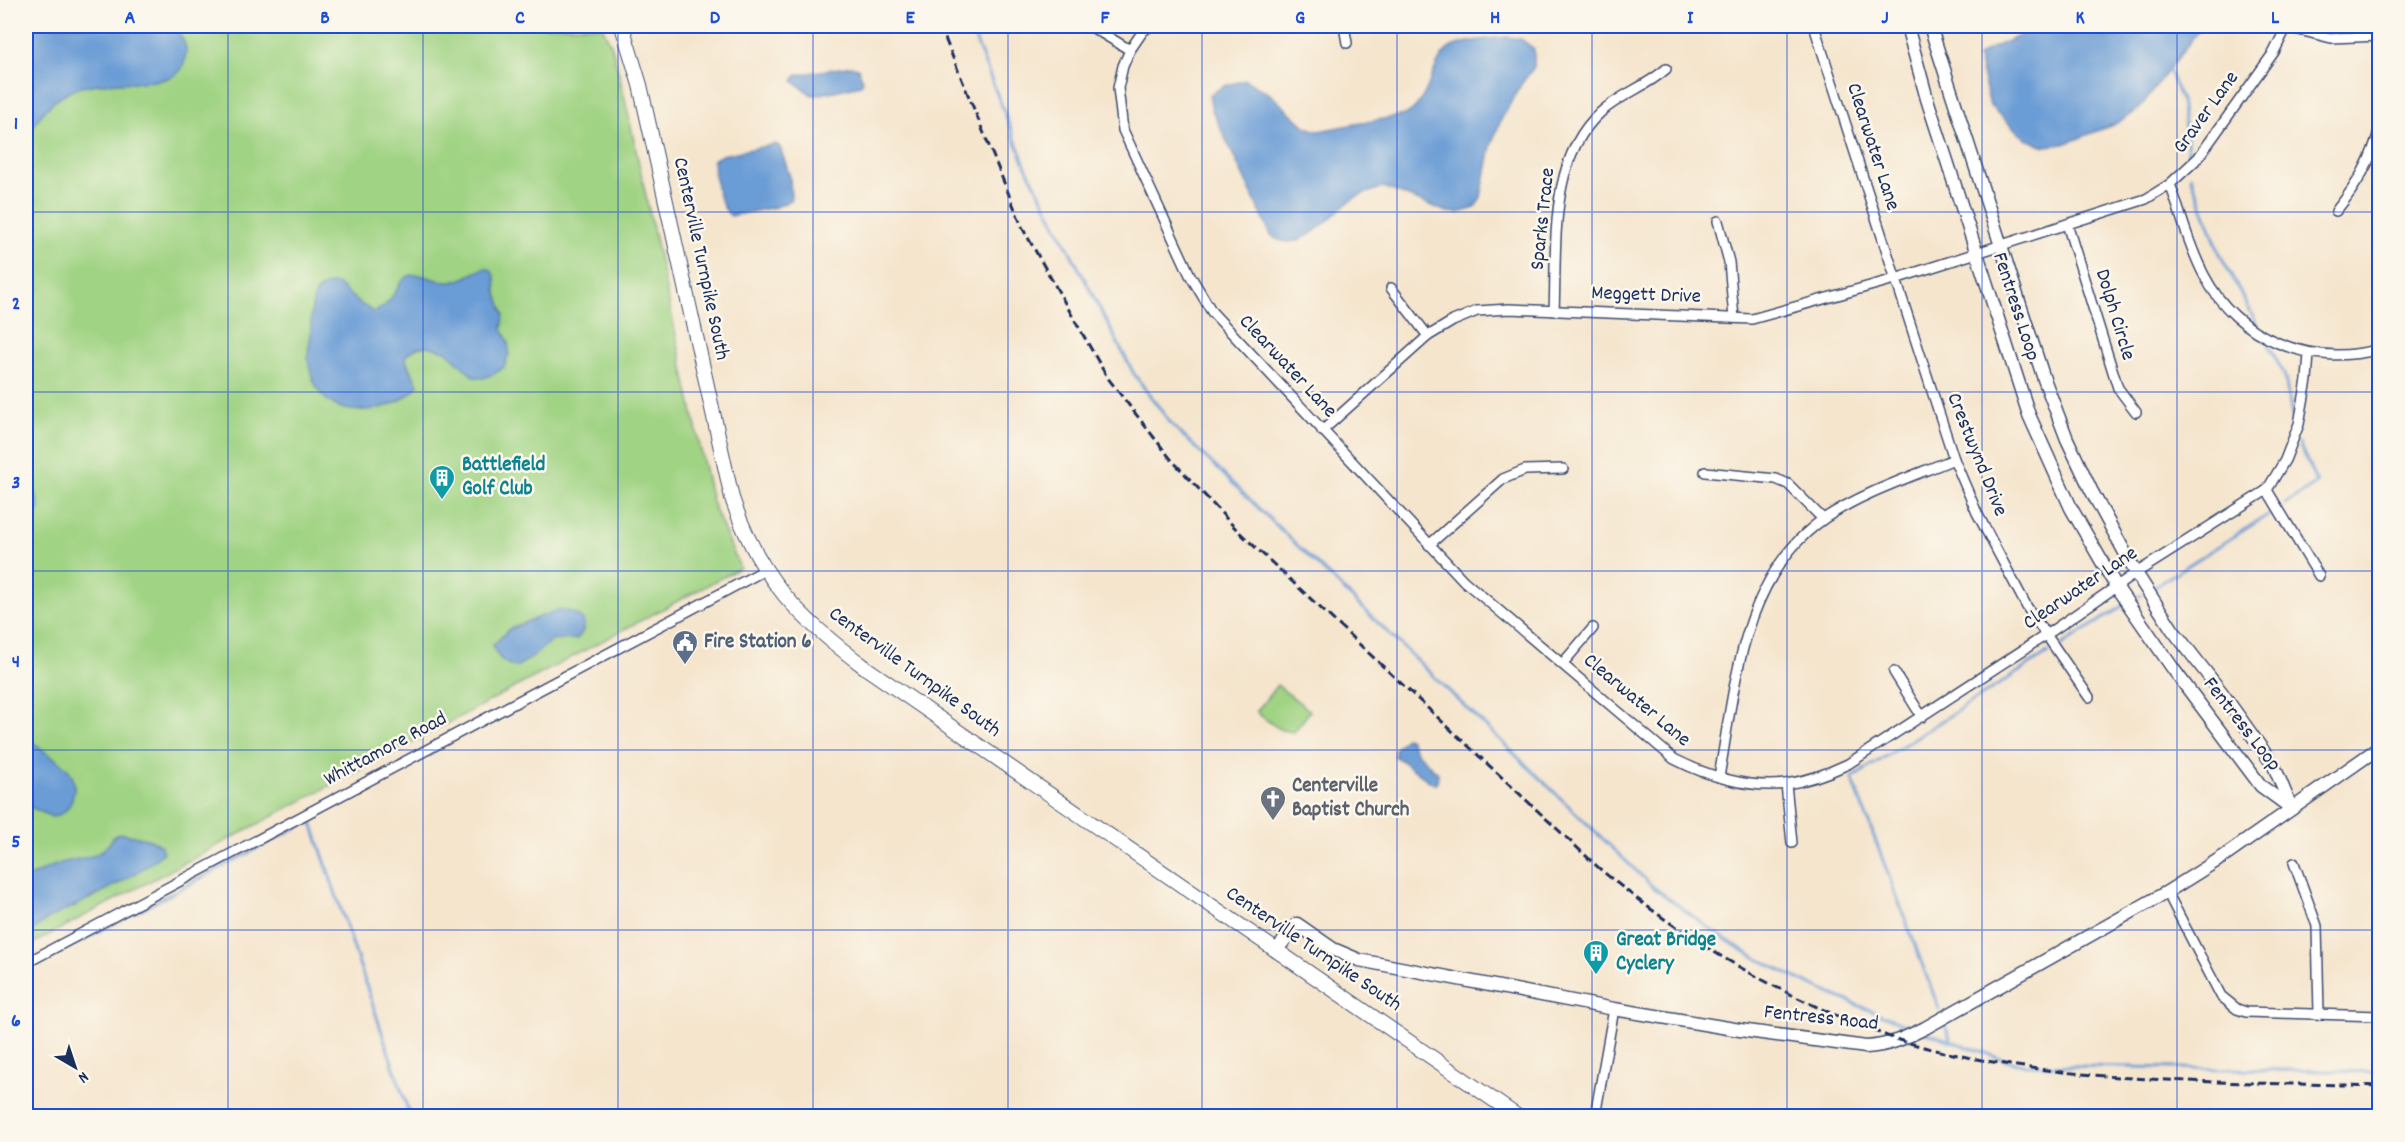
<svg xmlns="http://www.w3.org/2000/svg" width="2405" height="1142" font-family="Dekko,sans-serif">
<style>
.green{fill:#a0d383;stroke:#5e8170;stroke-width:1.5}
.water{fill:#6a9cd5;stroke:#42669a;stroke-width:1.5}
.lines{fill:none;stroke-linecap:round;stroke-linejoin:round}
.stream{stroke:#6a9cd5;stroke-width:3}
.minor-casing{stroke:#3c4a6f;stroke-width:12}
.tertiary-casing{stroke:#3c4a6f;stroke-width:15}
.secondary-casing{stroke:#3c4a6f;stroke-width:16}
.minor{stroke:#fff;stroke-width:9}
.tertiary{stroke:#fff;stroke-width:12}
.secondary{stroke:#fff;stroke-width:14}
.rail{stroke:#1b2f5e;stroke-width:3;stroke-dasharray:9 4.5;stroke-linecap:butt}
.grid{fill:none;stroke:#1d4ed8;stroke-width:1.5;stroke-opacity:0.55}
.labels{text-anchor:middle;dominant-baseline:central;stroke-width:5;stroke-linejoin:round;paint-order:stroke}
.street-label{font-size:21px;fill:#1b2f5e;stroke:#fbf7ec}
.culture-label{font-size:21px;font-weight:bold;fill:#0d838f;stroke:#fbf7ec;text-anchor:start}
.service-label{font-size:21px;font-weight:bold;fill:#4e5e75;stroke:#fbf7ec;text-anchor:start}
.worship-label{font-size:21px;font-weight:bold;fill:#5b616d;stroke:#fbf7ec;text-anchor:start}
.neatline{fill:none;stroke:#1d4ed8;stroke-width:2}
.grid-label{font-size:20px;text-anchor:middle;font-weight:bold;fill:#1d4ed8}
</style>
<rect width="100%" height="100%" fill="#fbf7ec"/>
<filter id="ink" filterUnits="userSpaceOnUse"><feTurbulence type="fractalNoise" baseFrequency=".0167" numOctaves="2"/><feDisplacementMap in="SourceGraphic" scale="12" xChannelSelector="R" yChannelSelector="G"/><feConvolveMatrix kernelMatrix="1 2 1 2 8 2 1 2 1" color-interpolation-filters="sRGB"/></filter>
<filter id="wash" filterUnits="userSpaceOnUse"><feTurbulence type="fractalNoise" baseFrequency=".008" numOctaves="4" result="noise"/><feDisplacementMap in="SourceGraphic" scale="24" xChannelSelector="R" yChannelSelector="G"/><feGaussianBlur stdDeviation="1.35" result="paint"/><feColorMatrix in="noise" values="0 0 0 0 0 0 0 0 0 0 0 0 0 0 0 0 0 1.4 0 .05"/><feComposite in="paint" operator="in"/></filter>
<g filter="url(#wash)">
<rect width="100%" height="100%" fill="#f5e5cd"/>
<g class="green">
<path d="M26,26H602L612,47L625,99L712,502L740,568L26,947Z"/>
<path d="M1277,685L1310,711L1294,732L1281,730L1258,714L1257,711Z"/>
</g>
<g class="water">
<path d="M26,26H169C178,31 186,41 186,51C185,59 185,67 178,73C158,89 101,77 73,90C50,100 38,117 26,139Z"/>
<path d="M2042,26H2202L2139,109L2115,124L2064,144L2045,146L2026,139L1990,106L1978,57L1985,51Z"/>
<path d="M1508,37L1521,39L1534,49V67L1522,83L1501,120L1491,146L1481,197L1475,208L1458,213L1447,212L1384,187C1374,191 1362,193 1353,199C1331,214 1299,259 1271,235L1212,110L1209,95L1224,86L1245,80L1270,94L1306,127L1318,131L1405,115C1433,100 1430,58 1452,47C1465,40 1493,39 1508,37Z"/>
<path d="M851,66L858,68L863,80L861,85L816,95H812L793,81L797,75Z"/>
<path d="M776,144L780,147L790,177L791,200L776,207L731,216C717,204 714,177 713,160L722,155Z"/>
<path d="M486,268L491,270L495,277L496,291L504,314L502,329L508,341L509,353L504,367L494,374L483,378L474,377L446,351L427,346L417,348L406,355C405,366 415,375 418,385C407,400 391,406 374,409C335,416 312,397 308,357C308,349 310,341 311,334C311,321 310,304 317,292C322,285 329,284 337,284L362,305L374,312C396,303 396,281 409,276C423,271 437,283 451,282C464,281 474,271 486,268Z"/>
<path d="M26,457L34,472C26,496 54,505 26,527Z"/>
<path d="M560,609C578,613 594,620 577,639L552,640L530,659L516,667C504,664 496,656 493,645L511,628Z"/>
<path d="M26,735C43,759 84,761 72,799C68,810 64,814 52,817L26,805Z"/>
<path d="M1405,738L1409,739L1417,753L1438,773L1437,784L1432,783L1395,756V749Z"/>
<path d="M121,833L151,840L161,846L163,853C134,879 83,902 48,919C40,923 34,931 26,935V879C37,873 49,867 61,863C85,856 100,861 114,836Z"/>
</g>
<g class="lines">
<g class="stream">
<path d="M970,26L1026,167L1134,374L1172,425L1653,887C1685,910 1717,936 1751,955C1802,983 1856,1005 1910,1026"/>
<path d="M2167,66L2181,100L2189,158"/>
<path d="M2191,176L2220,254L2257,324"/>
<path d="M2269,346L2284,374L2293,419"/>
<path d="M2285,504L2317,483L2299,444"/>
<path d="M2152,588L2271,513"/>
<path d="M2133,600L2142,594"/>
<path d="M2062,645L2123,606"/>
<path d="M26,970L311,820L410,1116"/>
<path d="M1939,1009L1852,778L2048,653"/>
<path d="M1945,1026L1951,1040"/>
<path d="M1925,1032L2003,1059L2026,1065L2380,1072"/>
</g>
</g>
</g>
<g filter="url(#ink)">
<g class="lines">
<defs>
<g id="minor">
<path d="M1090,26L1130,50"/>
<path d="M1150,26L1143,31L1130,50L1123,66L1118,88L1123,130L1190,275L1212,312L1464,581L1674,759C1707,776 1749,789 1786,784C1807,781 1829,773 1848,764L2046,635L2136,573L2267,490L2285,460L2299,424L2307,380L2309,354"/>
<path d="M1344,26L1347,43"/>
<path d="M1814,26L1954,459L1977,513L2027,607L2089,697"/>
<path d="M2287,27L2331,38L2380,36"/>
<path d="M2170,184C2181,214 2189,247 2204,275C2237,339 2311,368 2380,349"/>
<path d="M2336,211C2357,185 2372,160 2380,127"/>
<path d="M1718,221L1729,262L1734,318"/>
<path d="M2067,224L2118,388L2136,412"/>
<path d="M1391,288L1428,336"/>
<path d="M1554,311C1557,245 1548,159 1601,112C1621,94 1646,87 1666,69"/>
<path d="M1322,431L1428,336L1453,321L1477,311L1509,309L1752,319L1895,279L2146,199L2170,184L2198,158L2274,52L2287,26"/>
<path d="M1705,472L1776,479L1788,484L1823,519"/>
<path d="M2267,490L2319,576"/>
<path d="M1429,545L1503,479L1525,470L1563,469"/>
<path d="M1563,663L1593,628"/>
<path d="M1894,672L1922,717"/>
<path d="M1719,777C1735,686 1742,575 1825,518C1864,492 1911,477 1954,459"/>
<path d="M1786,784L1792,843"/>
<path d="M2294,863L2317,926L2319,1014"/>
<path d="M2167,892L2221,996L2237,1009L2246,1012L2380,1016"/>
<path d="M26,963L765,570"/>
<path d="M1595,1116L1614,1009"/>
</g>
<g id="tertiary">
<path d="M1907,26L1927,99L2029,415L2071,508L2117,588L2174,670L2261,786L2291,808"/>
<path d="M1930,26L2044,379L2067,439L2091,490L2136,573L2172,629L2222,693L2274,766L2291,807"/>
<path d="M1276,951L1297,924L1333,949L1359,960L1614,1009L1740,1030L1866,1047C1888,1046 1905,1038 1925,1028L2167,892L2226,855L2380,747"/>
</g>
<path id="secondary" d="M622,26L640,85L732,498C759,579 800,619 866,668L1517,1116"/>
</defs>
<use href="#minor" class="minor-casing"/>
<use href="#tertiary" class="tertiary-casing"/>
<use href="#secondary" class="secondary-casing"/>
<use href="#minor" class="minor"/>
<use href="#tertiary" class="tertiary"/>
<use href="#secondary" class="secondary"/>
<path class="rail" d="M940,26L1023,229L1107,377L1170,458L1238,531L1600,869C1676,933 1762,986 1855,1023C1870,1029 1886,1036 1902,1041C2056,1086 2221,1081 2380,1086"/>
</g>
</g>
<path class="grid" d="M228,26V1116M423,26V1116M618,26V1116M813,26V1116M1008,26V1116M1202,26V1116M1397,26V1116M1592,26V1116M1787,26V1116M1982,26V1116M2177,26V1116M26,212H2380M26,392H2380M26,571H2380M26,750H2380M26,930H2380"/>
<defs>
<symbol id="building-pin" viewBox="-11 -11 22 30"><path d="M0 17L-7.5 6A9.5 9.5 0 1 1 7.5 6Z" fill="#0f9aa8" stroke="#fbf7ec"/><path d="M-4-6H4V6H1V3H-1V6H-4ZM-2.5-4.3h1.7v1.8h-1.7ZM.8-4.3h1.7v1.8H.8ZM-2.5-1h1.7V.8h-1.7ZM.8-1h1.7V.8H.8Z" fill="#fff"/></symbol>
<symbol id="civic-pin" viewBox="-11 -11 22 30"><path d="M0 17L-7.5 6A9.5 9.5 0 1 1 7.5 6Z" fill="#5c6f8a" stroke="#fbf7ec"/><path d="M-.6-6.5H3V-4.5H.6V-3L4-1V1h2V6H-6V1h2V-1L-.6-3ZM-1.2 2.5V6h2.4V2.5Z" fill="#fff"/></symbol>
<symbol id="church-pin" viewBox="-11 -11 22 30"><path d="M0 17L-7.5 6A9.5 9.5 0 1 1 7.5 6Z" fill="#6b7280" stroke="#fbf7ec"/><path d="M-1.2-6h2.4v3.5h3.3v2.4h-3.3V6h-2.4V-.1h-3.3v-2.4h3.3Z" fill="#fff"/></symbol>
</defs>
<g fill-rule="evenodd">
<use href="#building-pin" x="427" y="463" width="30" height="40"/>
<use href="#civic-pin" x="670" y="628" width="30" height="40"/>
<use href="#church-pin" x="1258" y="784" width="30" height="40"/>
<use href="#building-pin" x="1581" y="938" width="30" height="40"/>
</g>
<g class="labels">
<g class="street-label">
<text transform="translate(2207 113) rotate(-54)">Graver Lane</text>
<text transform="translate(1872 147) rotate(72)">Clearwater Lane</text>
<text transform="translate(1544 219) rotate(-84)">Sparks Trace</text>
<text transform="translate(700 259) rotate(78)">Centerville Turnpike South</text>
<text transform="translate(1646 296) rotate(2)">Meggett Drive</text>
<text transform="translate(2015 307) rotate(72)">Fentress Loop</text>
<text transform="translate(2114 315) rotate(73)">Dolph Circle</text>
<text transform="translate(1287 367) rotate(47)">Clearwater Lane</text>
<text transform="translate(1976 455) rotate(68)">Crestwynd Drive</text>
<text transform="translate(2081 589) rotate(-34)">Clearwater Lane</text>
<text transform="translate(914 673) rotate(36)">Centerville Turnpike South</text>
<text transform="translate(1636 701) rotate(40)">Clearwater Lane</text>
<text transform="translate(2241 725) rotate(52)">Fentress Loop</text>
<text transform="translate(386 750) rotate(-28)">Whittamore Road</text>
<text transform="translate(1313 950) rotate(34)">Centerville Turnpike South</text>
<text transform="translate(1821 1019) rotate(6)">Fentress Road</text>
</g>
<g class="culture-label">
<text x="462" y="466">Battlefield<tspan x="462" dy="24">Golf Club</tspan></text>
<text x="1616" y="941">Great Bridge<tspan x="1616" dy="24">Cyclery</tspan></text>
</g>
<g class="service-label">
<text x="704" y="643">Fire Station 6</text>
</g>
<g class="worship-label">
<text x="1292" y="787">Centerville<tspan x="1292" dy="24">Baptist Church</tspan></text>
</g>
</g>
<rect width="2405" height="1142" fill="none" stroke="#fbf7ec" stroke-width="66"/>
<g transform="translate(75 1067) rotate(141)" stroke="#fbf7ec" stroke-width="4.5" paint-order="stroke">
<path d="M0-4.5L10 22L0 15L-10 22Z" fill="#1b2f5e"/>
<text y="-9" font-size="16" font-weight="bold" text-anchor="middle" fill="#1b2f5e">N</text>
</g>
<rect x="33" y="33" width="2339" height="1076" class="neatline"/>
<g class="grid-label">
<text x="130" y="23">A</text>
<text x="325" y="23">B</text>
<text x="520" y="23">C</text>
<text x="715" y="23">D</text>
<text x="910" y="23">E</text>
<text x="1105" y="23">F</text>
<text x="1300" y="23">G</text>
<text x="1495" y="23">H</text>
<text x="1690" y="23">I</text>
<text x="1885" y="23">J</text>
<text x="2080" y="23">K</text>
<text x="2275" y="23">L</text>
<text x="16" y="129">1</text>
<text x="16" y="309">2</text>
<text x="16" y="488">3</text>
<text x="16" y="667">4</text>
<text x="16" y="847">5</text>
<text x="16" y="1026">6</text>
</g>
</svg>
